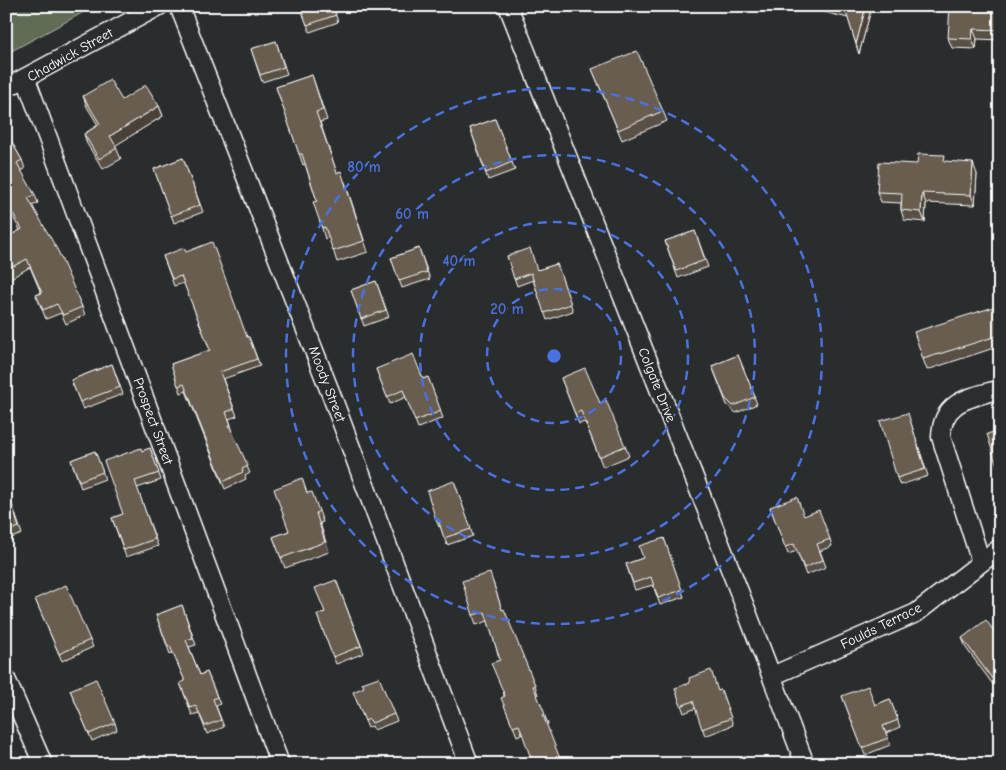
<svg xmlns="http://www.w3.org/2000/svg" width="1006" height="770" font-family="'Comic Neue',sans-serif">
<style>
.green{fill:#606c54;stroke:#b0b6aa}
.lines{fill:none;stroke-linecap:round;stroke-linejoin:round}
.minor-casing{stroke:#fff;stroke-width:21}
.minor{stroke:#2a2d2e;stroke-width:18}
.wall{fill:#595044;stroke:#fff}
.shaded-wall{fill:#484137;stroke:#fff}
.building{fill:#675d4f;stroke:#fff}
.ring{fill:none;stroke:#4a71e0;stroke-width:2.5;stroke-dasharray:9 6}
.labels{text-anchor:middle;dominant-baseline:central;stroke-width:4;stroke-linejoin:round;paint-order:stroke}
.street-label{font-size:14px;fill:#fff;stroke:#2a2d2e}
.centre{fill:#4a71e0;stroke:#2a2d2e;stroke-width:2.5}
.ring-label{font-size:15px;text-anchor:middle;font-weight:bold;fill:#4a71e0;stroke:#2a2d2e;stroke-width:4;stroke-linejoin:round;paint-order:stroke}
</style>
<rect width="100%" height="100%" fill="#2a2d2e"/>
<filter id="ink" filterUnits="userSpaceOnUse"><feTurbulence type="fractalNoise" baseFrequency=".02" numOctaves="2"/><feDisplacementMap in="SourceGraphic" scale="10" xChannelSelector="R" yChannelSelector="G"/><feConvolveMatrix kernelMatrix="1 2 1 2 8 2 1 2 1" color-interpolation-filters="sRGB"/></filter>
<g filter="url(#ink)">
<path class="green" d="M6,6H95L6,54Z"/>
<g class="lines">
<defs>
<g id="minor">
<path d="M179,6L331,394L469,764"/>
<path d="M508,6L742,599L805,764"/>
<path d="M26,79L280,764"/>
<path d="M6,88L159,6"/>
<path d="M981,562L941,437C942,400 970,398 1000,389"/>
<path d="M772,676L916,613L1000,548"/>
<path d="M6,679L43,764"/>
</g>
</defs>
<use href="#minor" class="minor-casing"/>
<use href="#minor" class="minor"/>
</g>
<g class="wall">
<path d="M300,6H333L338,22L310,32Z"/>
<path d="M799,6H872L859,54L848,18Z"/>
<path d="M1000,6V40L977,39L976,49L952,48L948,38Z"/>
<path d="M276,41L287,74L262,82L251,49Z"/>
<path d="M592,69L663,111L667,121L622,140Z"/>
<path d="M312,75L327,120L320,122L337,173L345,182L368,252L337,262L329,237L325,239L322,228L317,201L305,164L303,165L276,87Z"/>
<path d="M83,96L122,100L159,106L163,116L115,145L121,159L103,169L87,144L84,134L98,125L87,107Z"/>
<path d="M495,119L515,170L488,180L470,128Z"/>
<path d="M6,132L22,160L25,169L21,171L35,195L38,203L32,206L82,307L85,315L66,324L61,313L46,319L36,295L41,293L30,267L11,278L6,270V238L20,230L6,204Z"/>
<path d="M183,158L203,212L174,223L154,169Z"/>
<path d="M947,162L977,174L975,205L926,203L925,222L904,220L901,210V203L881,202L877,192L917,164Z"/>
<path d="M695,231L708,267L678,278L665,241Z"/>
<path d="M419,248L430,279L402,288L391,258Z"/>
<path d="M186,252L247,337H249L260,366L223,379L237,416L229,419L233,432H232L250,473L245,476L246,479L225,489L186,391L181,393L171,364L210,350L184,283L174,286L163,256Z"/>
<path d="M507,256L538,270L557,264L573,311L547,320L533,280L517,286Z"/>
<path d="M376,281L389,317L364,326L351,290Z"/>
<path d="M1000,305V346L927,370L923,359Z"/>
<path d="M738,355L757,404L736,413L727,405L712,366Z"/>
<path d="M112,364L123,394L83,409L71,380Z"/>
<path d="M376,369L423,379L428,377L443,418L418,428L406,397L390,404Z"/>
<path d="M561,378L600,403L625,446L629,456L603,467L585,422L579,424Z"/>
<path d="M910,420L928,476L900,485L897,478Z"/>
<path d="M1000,430V470L999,471L995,460Z"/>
<path d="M150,448L161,480L137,488L158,546L126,557L112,518L123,514L142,451Z"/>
<path d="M95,451L105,479L81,488L71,460Z"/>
<path d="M454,481L473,536L447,545L440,526L439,527L436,520Z"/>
<path d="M6,486L22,534L6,540Z"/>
<path d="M307,493L319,511L323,522L320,523L329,552L285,568L273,537L289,531Z"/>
<path d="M770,507L804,516L830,539L832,546L820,551L826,567L806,575L797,551L788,554Z"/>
<path d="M664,538L684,597L660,605L653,585L635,590L626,564L643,558Z"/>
<path d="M336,580L364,653L336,664L317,615L325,612Z"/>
<path d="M493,582L502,610L535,685L538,695H537L548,724L517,736L505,707L504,696L500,660L488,621L476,625L473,615Z"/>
<path d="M35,599L90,640L93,647L62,661Z"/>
<path d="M182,605L196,645L189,647L200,675L207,672L220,704L216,706L224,727L207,734L199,713L192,715L180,683L185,681L173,653L170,654L156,615Z"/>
<path d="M962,638L1000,640V694L966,648Z"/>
<path d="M675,688L718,691L721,690L733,725L705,736L696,708L684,713Z"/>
<path d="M70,690L115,723L117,730L92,741Z"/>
<path d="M842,696L875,705L890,699L900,727L886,733L890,745L865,755Z"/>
<path d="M356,699L394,714L397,721L374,730L372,726L368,728Z"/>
</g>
<g class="shaded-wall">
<path d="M866,6H872L859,54L856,44Z"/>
<path d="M973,29L977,39L976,49L972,39Z"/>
<path d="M159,106L163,116L113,147L110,136Z"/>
<path d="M973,163L977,174L975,205L971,195Z"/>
<path d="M922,193L926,203L925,222L921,212Z"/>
</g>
<g class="building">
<path d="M300,6H333L336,15L307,25Z"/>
<path d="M835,6H866L856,44L845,9Z"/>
<path d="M950,6H1000V30L973,29L972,39L948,38Z"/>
<path d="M276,41L284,67L260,75L251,49Z"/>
<path d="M637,51L663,111L618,130L592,69Z"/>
<path d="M312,75L323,110L316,112L337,173L341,171L364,241L333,251L325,227L322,228L313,202L317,201L302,154H299L276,87Z"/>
<path d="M110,80L122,100L146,85L159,106L110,136L117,148L99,159L84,134L100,124L83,96Z"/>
<path d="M495,119L512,162L486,173L470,128Z"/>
<path d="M6,132L22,160L17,163L35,195L28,198L58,251L82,307L63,315L57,304L43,310L36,295L42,293L27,259L8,269L6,267V238L22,229L6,201Z"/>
<path d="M918,154L945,155L944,161L973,163L971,195L922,193L921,212L901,210L902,193L877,192L879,162L917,164Z"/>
<path d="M183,158L200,205L171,216L154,169Z"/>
<path d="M695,231L705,260L676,271L665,241Z"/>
<path d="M212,242L247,337H249L257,359L220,372L234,409L226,412L231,425H229L248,466L242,469L243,472L223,482L184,384L178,386L171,364L210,350L181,276L172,279L163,256L184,248L186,252Z"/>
<path d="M419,248L427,272L399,281L391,258Z"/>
<path d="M530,248L537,270L557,264L571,304L544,313L531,273L514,279L507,256Z"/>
<path d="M376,281L386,310L361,319L351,290Z"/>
<path d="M1000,305V335L923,359L914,332Z"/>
<path d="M413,354L423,379L428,377L441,411L415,421L403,390L387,397L376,369Z"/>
<path d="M738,355L755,397L733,406L725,398L712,366Z"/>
<path d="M112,364L120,387L80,402L71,380Z"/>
<path d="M585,368L600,403L606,400L625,446L599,457L581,411L575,414L561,378Z"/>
<path d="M908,413L925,469L897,478L880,421Z"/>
<path d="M1000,430V459L995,460L987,434Z"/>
<path d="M141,448L142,451L150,448L159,473L135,481L155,539L124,550L112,518L123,514L104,461Z"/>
<path d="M95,451L103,472L79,481L71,460Z"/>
<path d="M302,478L307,493L312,492L319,511L316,513L325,542L281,558L273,537L289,531L274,489Z"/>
<path d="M454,481L471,529L444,538L438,519L436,520L427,491Z"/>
<path d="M6,487L19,527L6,532Z"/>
<path d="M797,497L804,516L819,510L830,539L817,544L823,560L804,568L794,544L785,547L770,507Z"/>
<path d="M664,538L682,590L658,598L651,577L633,583L626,564L643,558L639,546Z"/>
<path d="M490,573L502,610L504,609L535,685L533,686L545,714L543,715L562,764H533L519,725L513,727L501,698L505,696L491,663L500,660L485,612L473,615L462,581Z"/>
<path d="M336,580L361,646L333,657L317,615L325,612L315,588Z"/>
<path d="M66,585L90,640L59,654L35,599Z"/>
<path d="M182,605L193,638L186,640L200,675L207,672L217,697L213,699L221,720L205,726L196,706L190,708L180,683L185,681L170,646L168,647L156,615Z"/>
<path d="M986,620L1000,640V689L962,638Z"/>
<path d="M711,670L718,691L721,690L731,718L702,729L693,701L681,706L675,688L690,683L689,678Z"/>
<path d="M379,677L394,714L372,723L369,719L365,721L353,692L364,687L362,683Z"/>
<path d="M96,679L115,723L89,734L70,690Z"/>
<path d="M868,686L875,705L890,699L898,720L883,726L888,738L862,748L842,696Z"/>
<path d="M145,755L149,764H125Z"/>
</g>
</g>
<g class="ring">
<circle cx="554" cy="356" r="67"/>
<circle cx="554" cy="356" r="134"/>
<circle cx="554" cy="356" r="201"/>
<circle cx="554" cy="356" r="268"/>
</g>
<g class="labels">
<g class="street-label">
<text transform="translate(70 55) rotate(-29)">Chadwick Street</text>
<text transform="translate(327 384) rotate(69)">Moody Street</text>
<text transform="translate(657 385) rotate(68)">Colgate Drive</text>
<text transform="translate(153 421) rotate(70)">Prospect Street</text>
<text transform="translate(881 626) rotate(-26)">Foulds Terrace</text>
</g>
</g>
<circle cx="554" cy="356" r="8" class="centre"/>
<g class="ring-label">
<text x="364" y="172">80 m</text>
<text x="412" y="219">60 m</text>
<text x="459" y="266">40 m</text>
<text x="507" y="314">20 m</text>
</g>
<rect width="1006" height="770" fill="none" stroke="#2a2d2e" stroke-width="25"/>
<rect x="12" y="12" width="981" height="745" fill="none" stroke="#fff" stroke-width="2" filter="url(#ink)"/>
</svg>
